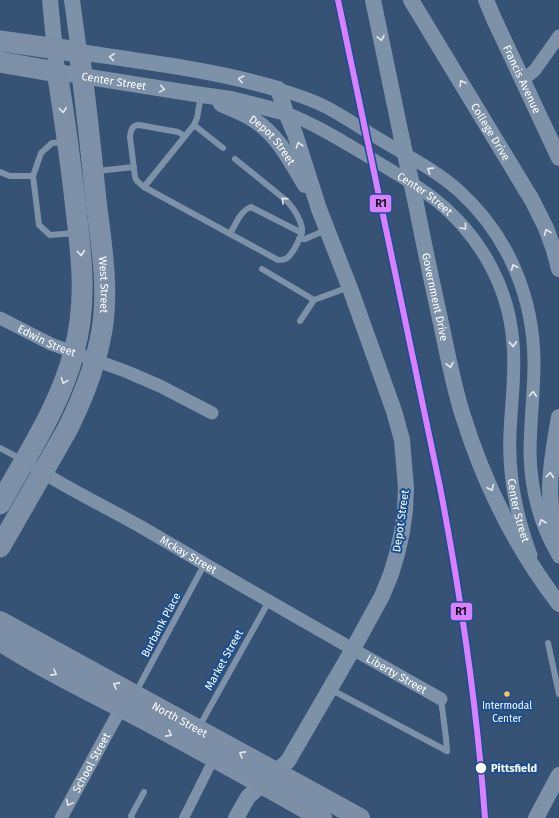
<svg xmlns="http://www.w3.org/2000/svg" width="559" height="818" font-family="'Fira Sans',sans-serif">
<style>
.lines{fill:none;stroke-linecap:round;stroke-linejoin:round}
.service{stroke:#7d92a8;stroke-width:6}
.pedestrian{stroke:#7d92a8;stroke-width:10}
.minor{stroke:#7d92a8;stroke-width:13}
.tertiary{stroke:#7d92a8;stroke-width:16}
.primary{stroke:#7d8ea7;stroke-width:20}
.trunk{stroke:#7e90a7;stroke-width:21}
.tertiary-bridge{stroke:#7d92a8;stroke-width:16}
.rail-1-casing{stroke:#1b4f8f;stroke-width:9}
.rail-1{stroke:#d880ff;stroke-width:6}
.oneway{stroke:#e5e9ee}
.oneway2{stroke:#e5e9ed}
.oneway3{stroke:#e5e8ed}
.bus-dot{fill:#fcc553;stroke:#1b4f8f;stroke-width:1.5}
.stop-dot{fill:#fff;stroke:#1b4f8f;stroke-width:1.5}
.labels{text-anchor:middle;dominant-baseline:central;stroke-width:4;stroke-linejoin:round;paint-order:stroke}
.bus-label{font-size:10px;fill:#fff;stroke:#1b4f8f}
.street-label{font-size:11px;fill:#fff;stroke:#1b4f8f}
.stop-label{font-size:11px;font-weight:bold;fill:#fff;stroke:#1b4f8f;text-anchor:start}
.line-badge{stroke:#1b4f8f;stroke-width:1.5}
.pale-badge-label{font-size:11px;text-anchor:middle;font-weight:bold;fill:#111}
</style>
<rect width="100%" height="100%" fill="#365274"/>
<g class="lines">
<g class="service">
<path d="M194,125L223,148"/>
<path d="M185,136L178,132L139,125C132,125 131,130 130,137L135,177L137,181L144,187L278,260C281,260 284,260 287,258C292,255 303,235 302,228C300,218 294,209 287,201L235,159"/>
<path d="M65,142L52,143L41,153L33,176L39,225L50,235L75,233"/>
<path d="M97,171L134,167"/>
<path d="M0,172L10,176H33"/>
<path d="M144,187L194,125L197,118L201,95"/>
<path d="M230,234C236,224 240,211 251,207L302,233"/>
<path d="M299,239H305L326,230"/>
<path d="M262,269L314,300L349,287"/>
<path d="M300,321L314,300"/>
<path d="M0,448L21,459"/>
<path d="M548,643L559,694"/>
<path d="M330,689L447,751"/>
<path d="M136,692L204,565"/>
<path d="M441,699L446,738L447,751"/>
<path d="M199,727L269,601"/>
<path d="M132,818L131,816L144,792"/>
</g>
<path class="pedestrian" d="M184,818L214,758"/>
<g class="minor">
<path d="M523,80L535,70L559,36"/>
<path d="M278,89C294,94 311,99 326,107C345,117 362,129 381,140C407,156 436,170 459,191C508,235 534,298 534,363C534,393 530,423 530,454C531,490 540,526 559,557"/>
<path id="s1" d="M286,113C317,125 345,143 374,160C395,173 417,185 437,201C480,236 509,287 513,343C516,373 511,404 510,434C508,476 516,515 531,555"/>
<path id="s2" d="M0,318L51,344L125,371L160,386L212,413"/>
<path id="s3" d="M37,469C72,491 108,508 143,528C242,586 341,643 441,699"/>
<path id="s4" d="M61,818L121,708"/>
</g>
<g class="tertiary">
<path id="s5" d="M50,0L57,72L202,95L231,99L286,113"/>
<path d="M72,0L79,52C146,62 213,70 278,89L286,113L295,134L319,209L351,291L394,411L402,440L406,488L405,510L402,532L397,554L391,574L382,596L353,649L288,761L248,797L236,818"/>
<path d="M373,0L401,135"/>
<path id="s6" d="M411,0L532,200L546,228L554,250L559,269"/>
<path id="s7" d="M486,0L494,19L559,158"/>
<path id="s8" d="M221,104C232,109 244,113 254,120C278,135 291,162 305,185"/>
<path id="s9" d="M416,204C424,245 433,287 442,328C448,357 454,388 463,416C484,483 516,548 559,604"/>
<path d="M559,417C552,459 543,499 559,540"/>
<path d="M536,818L559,775"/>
</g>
<g class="primary">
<path id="s10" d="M0,621L360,818"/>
<path d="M0,641C38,666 80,686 120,707C188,743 255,780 322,818"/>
</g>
<g class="trunk">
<path id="s11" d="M0,41L79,52C86,101 91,151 96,200C101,243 109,286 102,330C96,365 83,398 67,430L0,547"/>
<path d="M0,62L57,72C64,112 69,152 74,192C80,247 89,296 74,352C60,406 27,455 0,504"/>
</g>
<path class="tertiary-bridge" d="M401,135L416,204"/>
<defs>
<path id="rail-1" d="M338,0L440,487C461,597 477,706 485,818"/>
</defs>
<use href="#rail-1" class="rail-1-casing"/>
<use href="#rail-1" class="rail-1"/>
</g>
<defs><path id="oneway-chevron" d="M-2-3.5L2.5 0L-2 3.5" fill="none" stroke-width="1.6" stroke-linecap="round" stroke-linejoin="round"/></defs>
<g class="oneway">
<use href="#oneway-chevron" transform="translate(381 38) rotate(78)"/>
<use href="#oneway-chevron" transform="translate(112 57) rotate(-172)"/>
<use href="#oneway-chevron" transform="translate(241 79) rotate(-167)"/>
<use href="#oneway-chevron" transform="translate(462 83) rotate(-121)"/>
<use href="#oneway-chevron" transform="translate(162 89) rotate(9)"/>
<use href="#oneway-chevron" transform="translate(299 145) rotate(-108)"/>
<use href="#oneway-chevron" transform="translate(430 170) rotate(-147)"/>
<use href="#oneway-chevron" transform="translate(284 200) rotate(-138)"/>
<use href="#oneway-chevron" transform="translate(464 227) rotate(50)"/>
<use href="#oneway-chevron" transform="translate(547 232) rotate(-112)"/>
<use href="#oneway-chevron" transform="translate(514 267) rotate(-113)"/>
<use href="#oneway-chevron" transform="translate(513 344) rotate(86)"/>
<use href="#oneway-chevron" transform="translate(450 365) rotate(78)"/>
<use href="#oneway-chevron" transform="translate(533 394) rotate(-87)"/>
<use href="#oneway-chevron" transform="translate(550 475) rotate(-85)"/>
<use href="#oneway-chevron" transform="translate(491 488) rotate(65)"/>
<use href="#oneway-chevron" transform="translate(542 522) rotate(-109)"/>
<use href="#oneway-chevron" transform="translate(69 803) rotate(118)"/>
</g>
<g class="oneway2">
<use href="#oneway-chevron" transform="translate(63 110) rotate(82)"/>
<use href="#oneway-chevron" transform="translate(81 253) rotate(85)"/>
<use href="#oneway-chevron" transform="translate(64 381) rotate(111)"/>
</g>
<g class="oneway3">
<use href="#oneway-chevron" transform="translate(54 673) rotate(28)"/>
<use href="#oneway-chevron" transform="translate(116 685) rotate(-151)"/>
<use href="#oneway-chevron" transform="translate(169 734) rotate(28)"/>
<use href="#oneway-chevron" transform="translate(242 754) rotate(-151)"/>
</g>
<circle class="bus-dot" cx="507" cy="694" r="3.5"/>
<circle class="stop-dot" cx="481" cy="768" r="6"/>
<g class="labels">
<g class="bus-label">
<text x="507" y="706">Intermodal<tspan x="507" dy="13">Center</tspan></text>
</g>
<g class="street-label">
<text stroke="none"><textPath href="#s7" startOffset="87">Francis Avenue</textPath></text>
<text stroke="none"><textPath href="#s5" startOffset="130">Center Street</textPath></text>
<text stroke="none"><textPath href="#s6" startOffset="154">College Drive</textPath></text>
<text stroke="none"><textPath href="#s8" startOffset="64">Depot Street</textPath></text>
<text stroke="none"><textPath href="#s1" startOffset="161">Center Street</textPath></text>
<text stroke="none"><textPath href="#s11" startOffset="314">West Street</textPath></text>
<text stroke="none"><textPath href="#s9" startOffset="95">Government Drive</textPath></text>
<text stroke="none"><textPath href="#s2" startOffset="52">Edwin Street</textPath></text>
<text stroke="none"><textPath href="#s1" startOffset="509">Center Street</textPath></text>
<text transform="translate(401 521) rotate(-82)">Depot Street</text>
<text stroke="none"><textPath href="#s3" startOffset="174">Mckay Street</textPath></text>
<text transform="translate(161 625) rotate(-62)">Burbank Place</text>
<text transform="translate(224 660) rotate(-61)">Market Street</text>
<text stroke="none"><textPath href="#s3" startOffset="414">Liberty Street</textPath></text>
<text stroke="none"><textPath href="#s10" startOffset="205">North Street</textPath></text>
<text stroke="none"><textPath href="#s4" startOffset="63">School Street</textPath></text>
</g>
<g class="stop-label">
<text x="491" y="768">Pittsfield</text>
</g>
</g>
<g class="line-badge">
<rect x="369" y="194" width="23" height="19" rx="4" fill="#d880ff"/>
<rect x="450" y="602" width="23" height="19" rx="4" fill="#d880ff"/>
</g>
<g class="pale-badge-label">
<text x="381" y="207">R1</text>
<text x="461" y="615">R1</text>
</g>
</svg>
